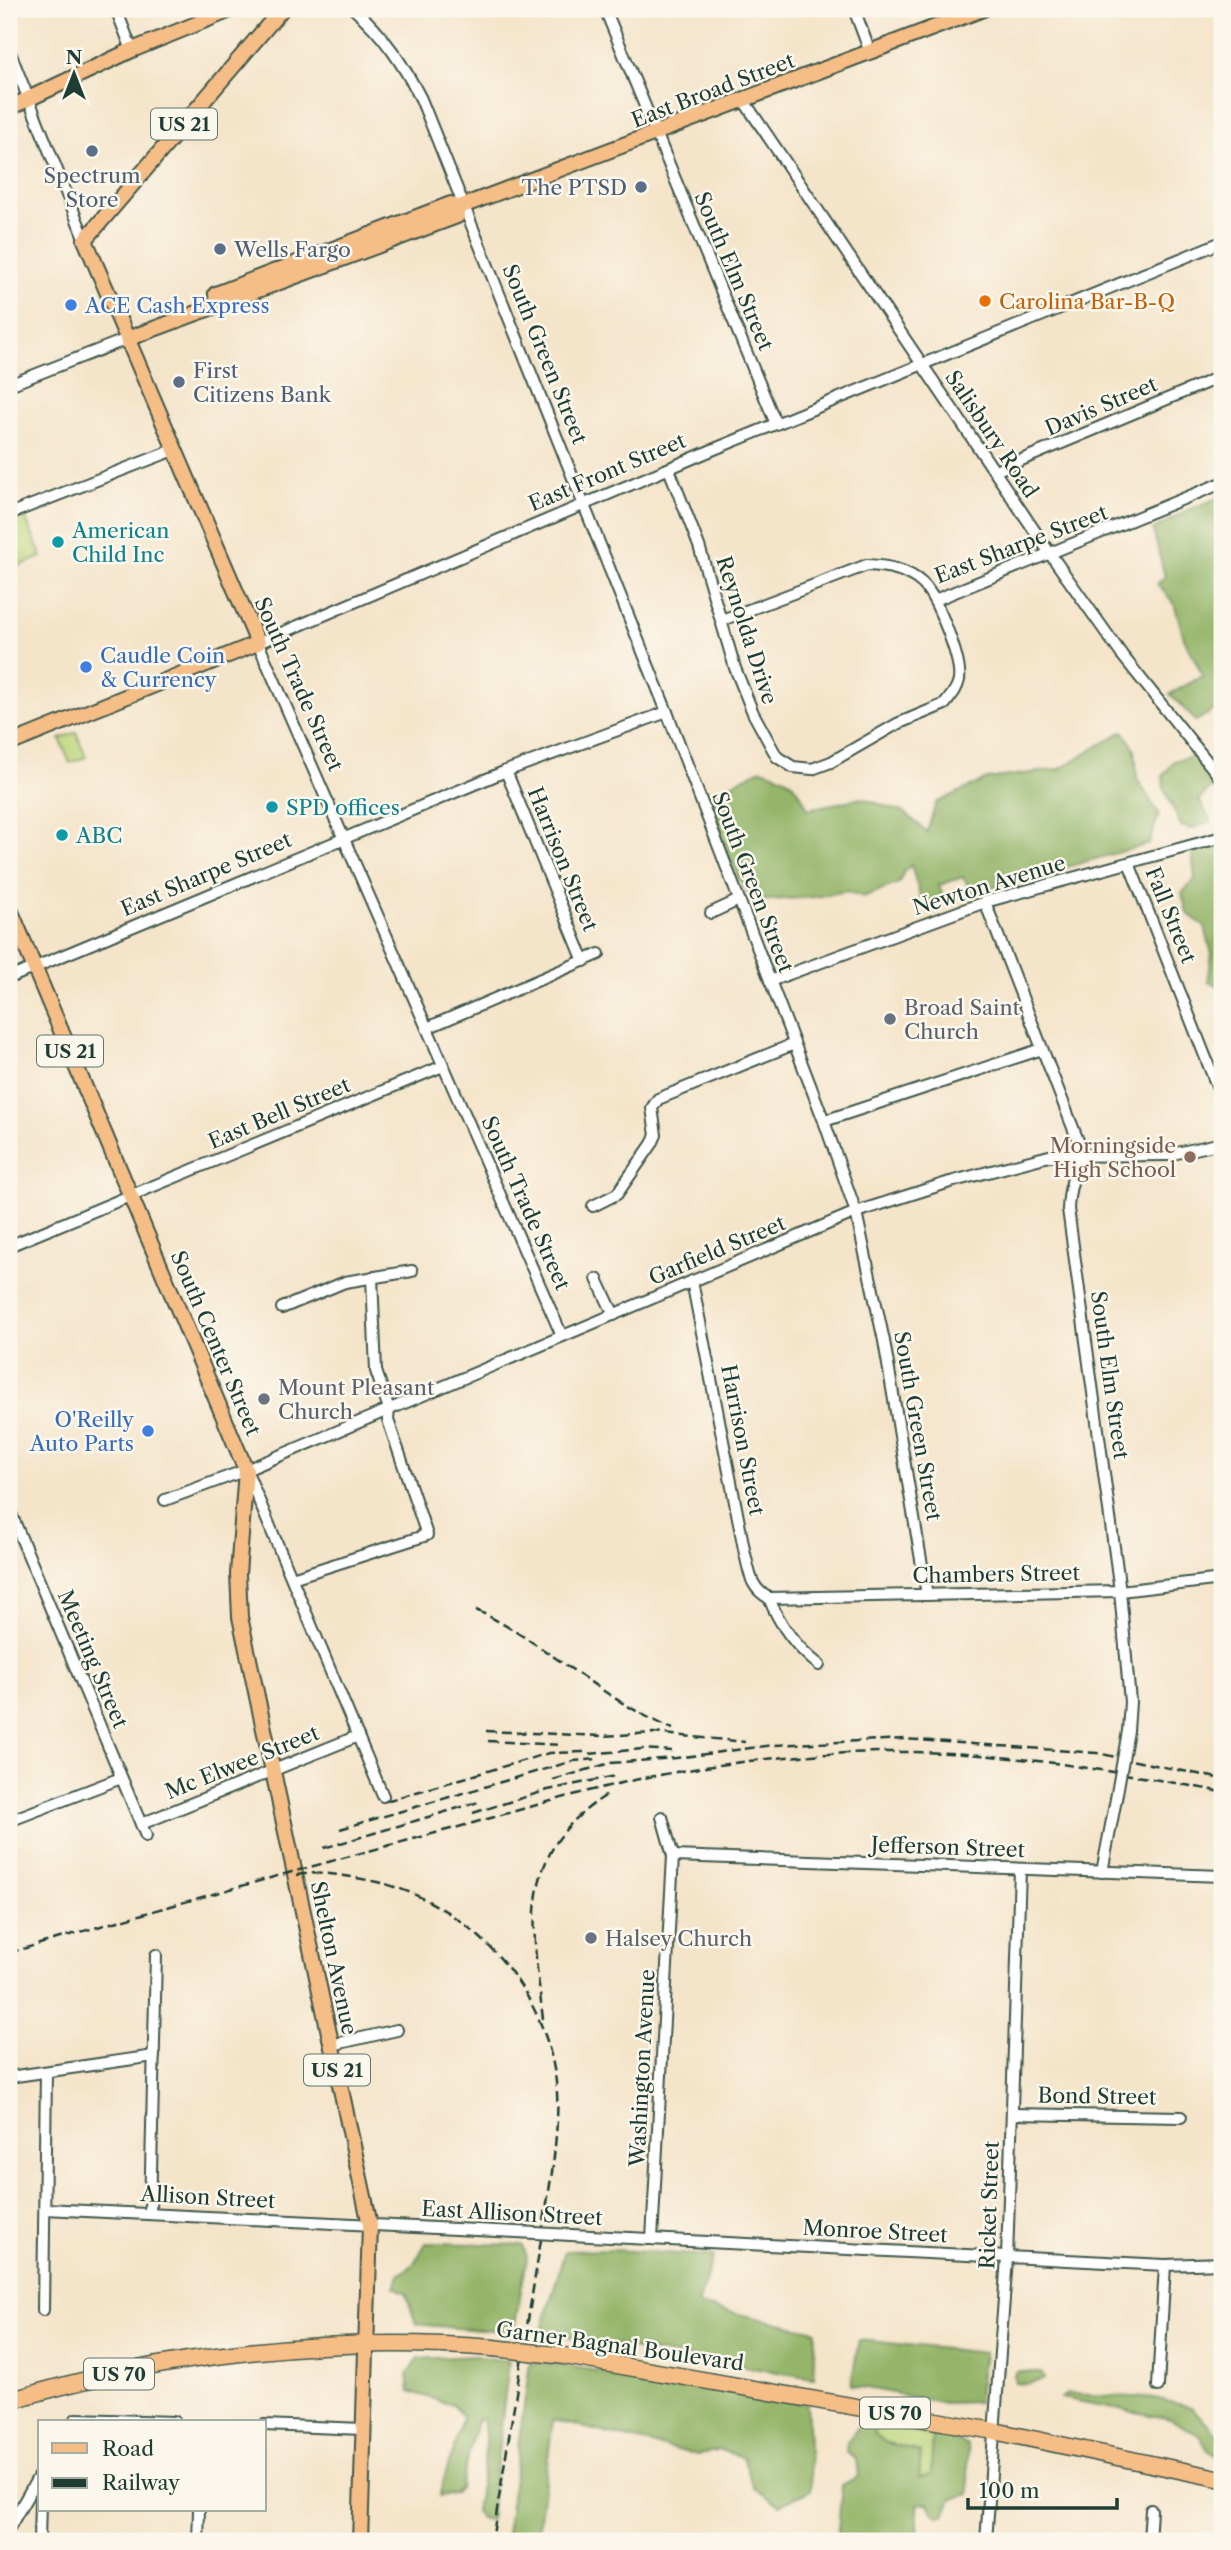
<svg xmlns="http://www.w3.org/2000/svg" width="1231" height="2550" font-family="'Libre Caslon Text',serif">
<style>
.green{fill:#bcd57a;stroke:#6e8957;stroke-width:2}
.forest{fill:#95b66a;stroke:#5a7a4f;stroke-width:2}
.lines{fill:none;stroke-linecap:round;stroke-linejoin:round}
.minor-casing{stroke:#3f564a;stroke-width:14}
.major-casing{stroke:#3f564a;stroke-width:18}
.highway-casing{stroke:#3f564a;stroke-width:19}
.minor{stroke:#fff;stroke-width:10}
.major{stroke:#f6be87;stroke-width:14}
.highway{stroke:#f6be87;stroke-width:16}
.rail{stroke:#1f3d34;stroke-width:2.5;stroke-dasharray:10 5;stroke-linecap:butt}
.minor-bridge-casing{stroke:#3f564a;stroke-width:14;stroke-linecap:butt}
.highway-bridge-casing{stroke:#3f564a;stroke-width:19;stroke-linecap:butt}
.minor-bridge{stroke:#fff;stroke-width:10}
.highway-bridge{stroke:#f6be87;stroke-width:16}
.service-dot{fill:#5c6f8a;stroke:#fbf7ec;stroke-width:2.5}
.food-dot{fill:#e8710a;stroke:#fbf7ec;stroke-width:2.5}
.shop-dot{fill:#3f7fe0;stroke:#fbf7ec;stroke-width:2.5}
.culture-dot{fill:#0f9aa8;stroke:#fbf7ec;stroke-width:2.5}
.worship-dot{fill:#6b7280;stroke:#fbf7ec;stroke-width:2.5}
.education-dot{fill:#8d6e63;stroke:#fbf7ec;stroke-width:2.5}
.labels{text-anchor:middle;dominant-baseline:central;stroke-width:5;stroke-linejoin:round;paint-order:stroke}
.shield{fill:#fbf7ec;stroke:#61756b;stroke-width:2}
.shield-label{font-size:19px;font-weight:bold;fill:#1f3d34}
.street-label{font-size:21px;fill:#1f3d34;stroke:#fbf7ec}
.service-label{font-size:21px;fill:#4e5e75;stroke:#fbf7ec;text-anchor:start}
.food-label{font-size:21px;fill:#c56008;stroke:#fbf7ec;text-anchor:start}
.shop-label{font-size:21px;fill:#366cbe;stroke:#fbf7ec;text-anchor:start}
.culture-label{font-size:21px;fill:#0d838f;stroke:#fbf7ec;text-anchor:start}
.worship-label{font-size:21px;fill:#5b616d;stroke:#fbf7ec;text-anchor:start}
.education-label{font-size:21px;fill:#785e54;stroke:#fbf7ec;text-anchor:end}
</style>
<rect width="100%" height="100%" fill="#fbf7ec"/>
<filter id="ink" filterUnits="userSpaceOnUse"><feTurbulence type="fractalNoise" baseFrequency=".0143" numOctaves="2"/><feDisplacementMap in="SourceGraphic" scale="14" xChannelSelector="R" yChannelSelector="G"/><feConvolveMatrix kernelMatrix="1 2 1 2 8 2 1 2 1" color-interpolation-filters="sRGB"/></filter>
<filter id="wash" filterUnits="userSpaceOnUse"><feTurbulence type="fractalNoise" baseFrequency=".00686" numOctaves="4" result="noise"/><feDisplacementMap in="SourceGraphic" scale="28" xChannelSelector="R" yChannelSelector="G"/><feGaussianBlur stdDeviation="1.57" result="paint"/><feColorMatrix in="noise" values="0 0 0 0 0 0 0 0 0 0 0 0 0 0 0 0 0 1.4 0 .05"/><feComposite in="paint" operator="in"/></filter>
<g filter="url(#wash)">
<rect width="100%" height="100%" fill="#f4e4c9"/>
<g class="green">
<path d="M22,510L42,557L13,568L9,559V514Z"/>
<path d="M76,732L86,757L70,763L60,739Z"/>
<path d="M877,2424L933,2436L931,2475L919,2478L921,2452L884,2442L874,2433Z"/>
</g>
<g class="forest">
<path d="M1222,496V705L1196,721L1170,694L1203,676L1184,638L1174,603L1157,584L1165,577L1153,530L1188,510Z"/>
<path d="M1123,731L1135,749L1137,779L1159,814L1149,844L974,893L963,877L939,885L945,904L929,908L922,902L911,865L904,871L899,883L863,897L847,891L814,897L755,901L738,878L705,797L761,769C790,777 796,782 808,809L862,798L905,813L927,832L936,803L987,779L1060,769Z"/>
<path d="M1194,756L1214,785L1199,800L1211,821L1192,829L1181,826L1164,788L1163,776L1174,761Z"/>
<path d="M1222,845V986L1208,982L1212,954L1205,927L1187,913L1182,893L1195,879L1192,852Z"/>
<path d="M426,2243L523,2245L527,2258L514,2329L479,2330L416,2324L406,2293L395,2287L399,2275L414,2264Z"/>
<path d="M614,2250L713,2256L698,2305L816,2331L814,2378L541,2333L565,2251Z"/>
<path d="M859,2340L984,2353L977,2402L945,2403L851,2385Z"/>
<path d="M474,2356L509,2361L490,2520L480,2518L476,2512L486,2445L483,2418L477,2420L460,2488L454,2494L439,2496L463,2416L452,2405L409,2391L407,2374L418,2359Z"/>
<path d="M530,2363L560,2365L807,2404L811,2490L780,2505L754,2488L743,2457L720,2450L697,2455L553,2420L537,2541H505Z"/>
<path d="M1017,2371L1042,2373L1044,2379L1027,2384L1015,2383L1014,2376Z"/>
<path d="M1067,2394L1154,2398L1191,2407L1222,2438V2459L1208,2450L1199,2435L1171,2419L1061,2398Z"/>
<path d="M865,2418L877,2424L874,2433L884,2442L921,2452L919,2478L931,2475L933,2436L951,2437L967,2445L969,2494L952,2499L945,2514L939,2516L933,2512L929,2503L917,2504L919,2541H837L842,2485L858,2477L856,2458L846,2451L847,2442Z"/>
</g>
</g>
<g filter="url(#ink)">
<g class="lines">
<defs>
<g id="minor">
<path d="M116,9L132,50"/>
<path d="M354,9C384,35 403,64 421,99L667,712L824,1121L856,1212L884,1341L927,1595"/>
<path d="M605,9L776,424"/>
<path d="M854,9L870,52"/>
<path d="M9,50L85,240"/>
<path d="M744,101L1051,555L1122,655L1222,780"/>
<path d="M9,385L127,339"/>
<path d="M669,469L699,546L735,668L753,713L777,757L793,767L812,769L831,762L897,724L945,704C951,696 957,690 959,680C962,660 937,598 923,584C907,569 887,566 867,565L722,620"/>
<path d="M995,471L1222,376"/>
<path d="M9,514L174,450"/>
<path d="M935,600L1222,483"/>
<path d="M506,771L584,961"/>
<path d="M1129,863L1222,1099"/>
<path d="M985,902L1084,1156C1073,1174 1069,1188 1068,1209L1120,1591L1130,1702L1128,1731"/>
<path d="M711,913L739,900"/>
<path d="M9,978L506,771L667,712"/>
<path d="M770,981L985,902L1222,837"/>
<path d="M427,1028L599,954"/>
<path d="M824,1121L1042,1049"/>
<path d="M593,1206L617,1194L652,1144L656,1135L652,1108L658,1099L794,1044"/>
<path d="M9,1246L443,1066"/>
<path d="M597,1279L614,1315"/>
<path d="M692,1281L745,1554C750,1573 750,1588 769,1598L1120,1591L1222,1579"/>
<path d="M282,1308L345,1282L412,1271"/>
<path d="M562,1336L258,643L712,450L1222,242"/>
<path d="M247,1472L383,1796"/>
<path d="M165,1500L246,1470L856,1212L950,1182L1049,1156L1168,1155L1222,1143"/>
<path d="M9,1509L146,1836"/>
<path d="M292,1578L427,1535L388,1420L389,1409L376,1371L372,1277"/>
<path d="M769,1598C780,1626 796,1647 819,1665"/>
<path d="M9,1821L121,1778"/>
<path d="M141,1824L358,1736"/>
<path d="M673,1856L1222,1876"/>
<path d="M1102,1872L1116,1799"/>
<path d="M331,2045L397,2030"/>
<path d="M9,2077L154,2056"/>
<path d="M1012,2114L1181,2117"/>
<path d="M45,2209L517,2232"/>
<path d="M150,2214L156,1955"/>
<path d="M571,2235L1165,2265L1222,2263"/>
<path d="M652,2239L673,1856L662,1817"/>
<path d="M43,2310L46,2072"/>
<path d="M1158,2386L1165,2265"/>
<path d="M76,2419L175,2422"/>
<path d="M264,2425L363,2429"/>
<path d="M9,2528L40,2474"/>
<path d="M39,2541L40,2502"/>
<path d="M198,2541L199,2510"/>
<path d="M986,2541L1007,2258L1020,1869"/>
<path d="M1149,2541L1151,2510"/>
</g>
<g id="major">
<path d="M9,108L132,50L233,9"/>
<path d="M217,303L216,294L451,204L457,208L983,9"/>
<path d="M127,339L457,216V208"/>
<path d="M9,744L258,643L85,240L282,9"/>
<path d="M9,907L246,1470L238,1574L240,1617L370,2225L360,2541"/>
</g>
<g id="highway">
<path d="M565,2356L994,2431L1222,2479"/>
<path d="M9,2401C163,2354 333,2335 493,2348"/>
</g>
</defs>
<use href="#minor" class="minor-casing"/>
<use href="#major" class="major-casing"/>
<use href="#highway" class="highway-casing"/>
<use href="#minor" class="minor"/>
<use href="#major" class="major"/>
<use href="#highway" class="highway"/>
<g class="rail">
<path d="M476,1610C546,1643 601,1699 673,1729"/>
<path d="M486,1731L602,1736L653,1733L745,1742"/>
<path d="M488,1741L561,1745"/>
<path d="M589,1754L643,1749L672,1751"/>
<path d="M553,1780L610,1763L676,1758L773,1745L904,1739L1097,1753L1222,1779"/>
<path d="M386,1801L549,1753L586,1752"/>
<path d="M473,1813L548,1790L615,1776"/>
<path d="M340,1829L573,1761L600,1759"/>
<path d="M324,1848L482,1801"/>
<path d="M297,1875C322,1870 352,1877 377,1882C467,1903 541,1983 555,2075C560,2105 556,2136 553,2166L492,2541"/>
<path d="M9,1953C154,1910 300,1869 447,1830C519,1811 592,1787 665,1774C740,1760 818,1752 895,1752C1005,1751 1114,1771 1222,1792"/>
<path d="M543,2019C532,1927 516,1850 610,1793"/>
</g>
<defs>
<g id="minor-bridge">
<path d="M1116,1799L1128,1731"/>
<path d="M517,2232L571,2235"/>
</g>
<path id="highway-bridge" d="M493,2348L565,2356"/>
</defs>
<use href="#minor-bridge" class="minor-bridge-casing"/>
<use href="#highway-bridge" class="highway-bridge-casing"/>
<use href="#minor-bridge" class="minor-bridge"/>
<use href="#highway-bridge" class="highway-bridge"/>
</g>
</g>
<g class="service-dot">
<circle cx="92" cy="151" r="7"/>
<circle cx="641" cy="187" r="7"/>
<circle cx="220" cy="249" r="7"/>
<circle cx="179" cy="382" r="7"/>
</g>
<circle class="food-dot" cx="985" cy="301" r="7"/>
<g class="shop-dot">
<circle cx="71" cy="305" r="7"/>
<circle cx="86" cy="667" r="7"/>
<circle cx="148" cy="1431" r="7"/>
</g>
<g class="culture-dot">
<circle cx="58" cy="542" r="7"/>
<circle cx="272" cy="807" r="7"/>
<circle cx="62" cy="835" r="7"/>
</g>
<g class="worship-dot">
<circle cx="890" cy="1019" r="7"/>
<circle cx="264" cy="1399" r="7"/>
<circle cx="591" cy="1938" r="7"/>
</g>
<circle class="education-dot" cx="1190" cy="1157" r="7"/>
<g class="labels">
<g class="shield">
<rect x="151" y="108.5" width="66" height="31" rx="5"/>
<rect x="37" y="1035.5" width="66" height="31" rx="5"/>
<rect x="304" y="2054.5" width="66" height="31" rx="5"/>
<rect x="84" y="2358.5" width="70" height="31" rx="5"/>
<rect x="860" y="2397.5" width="70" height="31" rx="5"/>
</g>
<g class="shield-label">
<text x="184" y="124">US 21</text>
<text x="70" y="1051">US 21</text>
<text x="337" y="2070">US 21</text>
<text x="119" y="2374">US 70</text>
<text x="895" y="2413">US 70</text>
</g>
<g class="street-label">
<text transform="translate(713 90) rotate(-21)">East Broad Street</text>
<text transform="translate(734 271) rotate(67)">South Elm Street</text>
<text transform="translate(545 354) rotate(68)">South Green Street</text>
<text transform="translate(1101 406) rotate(-23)">Davis Street</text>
<text transform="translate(992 434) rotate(56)">Salisbury Road</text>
<text transform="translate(607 472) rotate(-23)">East Front Street</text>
<text transform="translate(1021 544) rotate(-21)">East Sharpe Street</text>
<text transform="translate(747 630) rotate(72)">Reynolda Drive</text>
<text transform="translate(299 684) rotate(66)">South Trade Street</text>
<text transform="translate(563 859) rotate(68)">Harrison Street</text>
<text transform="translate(206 874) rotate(-23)">East Sharpe Street</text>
<text transform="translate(753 882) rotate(69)">South Green Street</text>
<text transform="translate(989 885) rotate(-17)">Newton Avenue</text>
<text transform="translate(1171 915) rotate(68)">Fall Street</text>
<text transform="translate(279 1113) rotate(-23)">East Bell Street</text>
<text transform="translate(526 1203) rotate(66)">South Trade Street</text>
<text transform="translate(717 1250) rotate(-23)">Garfield Street</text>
<text transform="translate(216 1343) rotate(67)">South Center Street</text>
<text transform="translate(1110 1375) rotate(82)">South Elm Street</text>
<text transform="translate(918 1426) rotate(80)">South Green Street</text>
<text transform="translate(743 1440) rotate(79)">Harrison Street</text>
<text transform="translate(996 1574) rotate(-1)">Chambers Street</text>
<text transform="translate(93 1659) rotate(67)">Meeting Street</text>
<text transform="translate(242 1762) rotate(-22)">Mc Elwee Street</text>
<text transform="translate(948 1847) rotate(2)">Jefferson Street</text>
<text transform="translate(334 1958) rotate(78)">Shelton Avenue</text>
<text transform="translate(642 2068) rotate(-87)">Washington Avenue</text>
<text transform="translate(1097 2096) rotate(1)">Bond Street</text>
<text transform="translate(208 2197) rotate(3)">Allison Street</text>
<text transform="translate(989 2205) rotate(-88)">Ricket Street</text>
<text transform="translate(512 2213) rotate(3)">East Allison Street</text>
<text transform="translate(875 2231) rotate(3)">Monroe Street</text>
<text transform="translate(620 2346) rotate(8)">Garner Bagnal Boulevard</text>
</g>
<g class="service-label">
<text x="92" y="175" text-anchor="middle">Spectrum<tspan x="92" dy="24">Store</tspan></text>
<text x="627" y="187" text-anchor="end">The PTSD</text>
<text x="234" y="249">Wells Fargo</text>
<text x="193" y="370">First<tspan x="193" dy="24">Citizens Bank</tspan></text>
</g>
<g class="food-label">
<text x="999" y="301">Carolina Bar-B-Q</text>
</g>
<g class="shop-label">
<text x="85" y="305">ACE Cash Express</text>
<text x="100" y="655">Caudle Coin<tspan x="100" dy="24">&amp; Currency</tspan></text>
<text x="134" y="1419" text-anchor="end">O'Reilly<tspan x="134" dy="24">Auto Parts</tspan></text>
</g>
<g class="culture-label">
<text x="72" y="530">American<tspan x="72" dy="24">Child Inc</tspan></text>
<text x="286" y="807">SPD offices</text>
<text x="76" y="835">ABC</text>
</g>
<g class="worship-label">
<text x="904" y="1007">Broad Saint<tspan x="904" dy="24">Church</tspan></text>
<text x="278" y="1387">Mount Pleasant<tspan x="278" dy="24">Church</tspan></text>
<text x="605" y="1938">Halsey Church</text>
</g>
<g class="education-label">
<text x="1176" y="1145">Morningside<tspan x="1176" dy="24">High School</tspan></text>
</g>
</g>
<rect width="1231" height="2550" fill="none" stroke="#fbf7ec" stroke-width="35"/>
<rect x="38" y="2420" width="228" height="91" fill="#fbf7ec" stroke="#a3ada2" stroke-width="2"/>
<rect x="52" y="2443" width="35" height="10" fill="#f6be87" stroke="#a3ada2" stroke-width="2"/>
<text x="102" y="2456" font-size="21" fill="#1f3d34">Road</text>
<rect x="52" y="2478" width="35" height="10" fill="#1f3d34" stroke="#a3ada2" stroke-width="2"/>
<text x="102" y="2490" font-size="21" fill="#1f3d34">Railway</text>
<g transform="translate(74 74)" stroke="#fbf7ec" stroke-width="5" paint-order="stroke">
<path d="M0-5L12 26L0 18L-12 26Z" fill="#1f3d34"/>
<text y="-10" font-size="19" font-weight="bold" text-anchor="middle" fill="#1f3d34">N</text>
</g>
<path d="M968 2498v10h149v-10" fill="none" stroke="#1f3d34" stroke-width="3.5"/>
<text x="979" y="2498" font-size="21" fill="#1f3d34" stroke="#fbf7ec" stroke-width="5" paint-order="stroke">100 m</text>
</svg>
